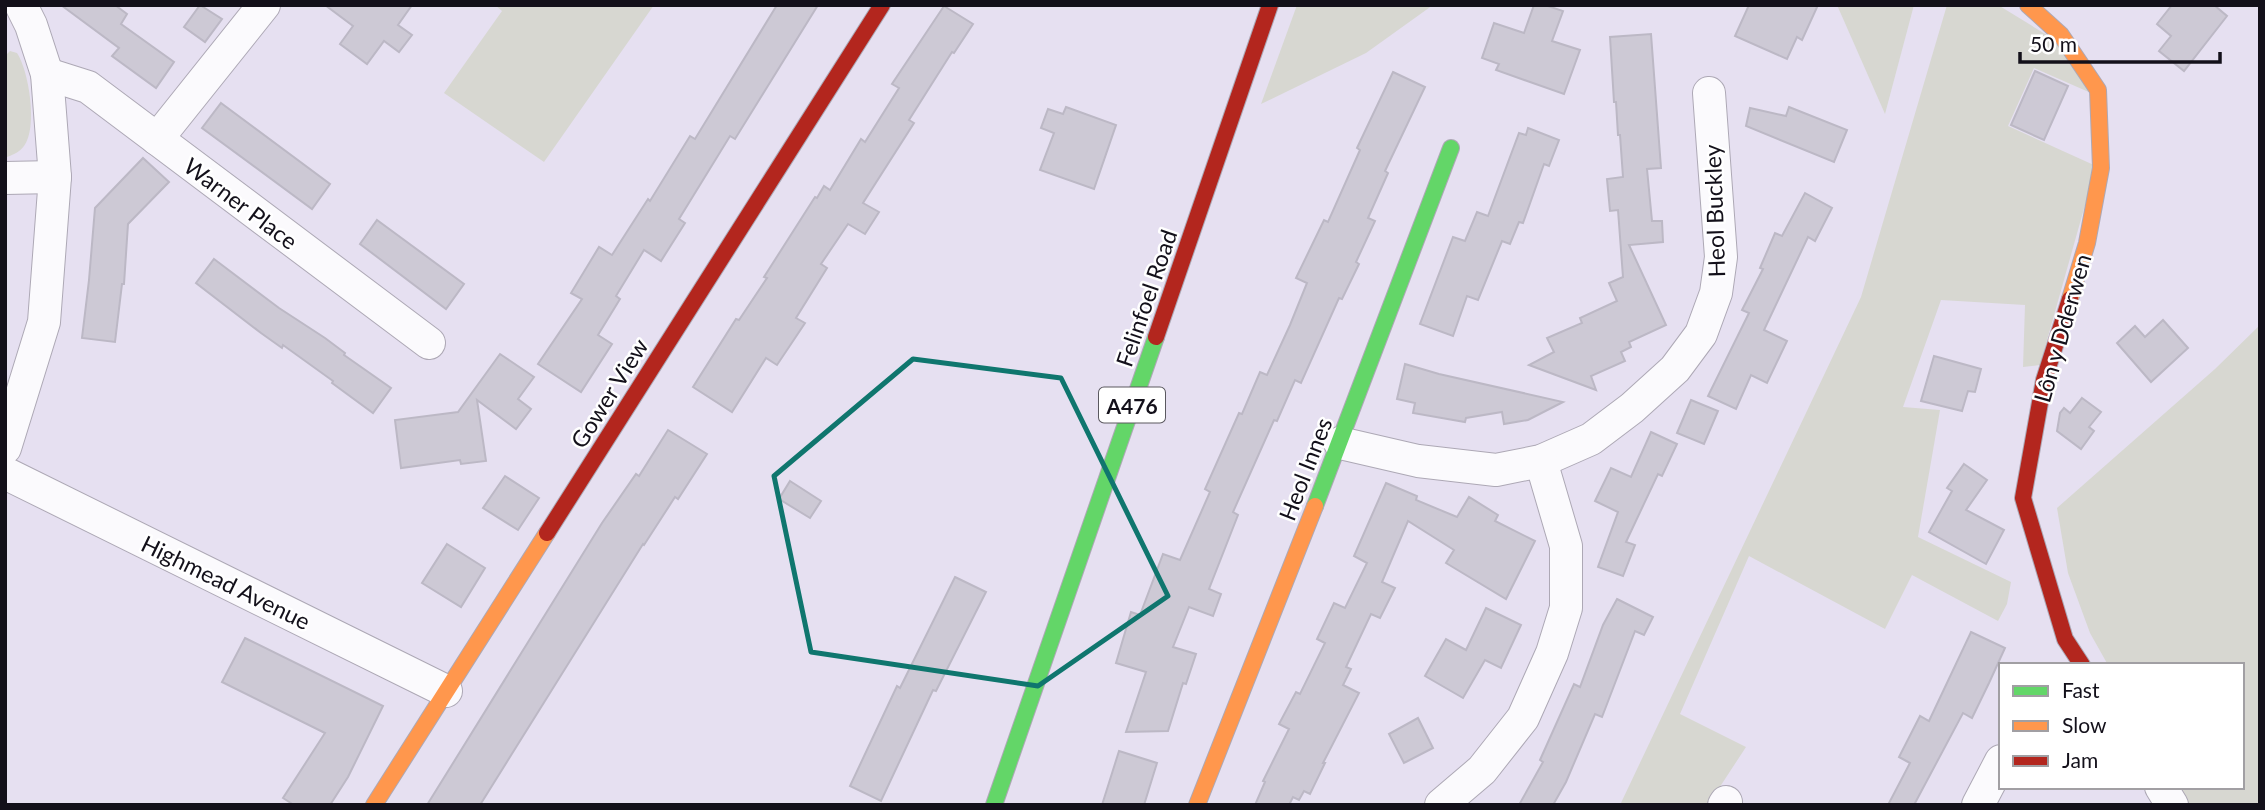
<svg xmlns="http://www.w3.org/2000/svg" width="2265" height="810" font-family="Lato,sans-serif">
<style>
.green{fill:#d7d7d1}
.building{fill:#cdc9d5;stroke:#bcb8c5;stroke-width:2}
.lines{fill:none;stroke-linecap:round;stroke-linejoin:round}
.street-casing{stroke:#ada8b5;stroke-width:34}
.fast-casing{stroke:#ada8b5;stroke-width:18}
.slow-casing{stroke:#ada8b5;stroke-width:18}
.jam-casing{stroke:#ada8b5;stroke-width:18}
.street{stroke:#fbfafd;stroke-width:32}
.fast{stroke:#63d668;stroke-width:16}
.slow{stroke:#ff974d;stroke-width:16}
.jam{stroke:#b3261e;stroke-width:16}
.marked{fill:none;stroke:#0f766e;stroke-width:5;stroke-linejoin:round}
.labels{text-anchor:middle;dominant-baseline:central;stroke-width:5;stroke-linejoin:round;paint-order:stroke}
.shield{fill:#fff;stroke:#5a585f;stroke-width:2}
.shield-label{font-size:21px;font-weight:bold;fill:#13101a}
.street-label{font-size:23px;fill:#13101a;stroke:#fff}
</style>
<rect width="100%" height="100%" fill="#e6e0f1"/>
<g class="green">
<path d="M495,5H654L544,162L444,93L502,11Z"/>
<path d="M1297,5H1433L1366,53L1261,104Z"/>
<path d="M1837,5H1914L1885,114Z"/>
<path d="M1947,5H1998L2055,40L2091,93L2034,68L2008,126L2096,166L2040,365L2023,367L2025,305L1941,300L1903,407L1940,410L1918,537L2011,582L2007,604L1998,621L1912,575L1885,629L1749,556L1680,714L1746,747L1708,805H1620L1861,297Z"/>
<path d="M10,51L17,53C29,71 38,128 24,146C20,152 12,155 5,158V56Z"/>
<path d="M2260,325V805H2187L2177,787H2242V665H2108L2090,633L2068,573L2057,508L2215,369Z"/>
</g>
<g class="building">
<path d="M61,5H115L127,14L121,24L174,62L156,88L112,56L119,48Z"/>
<path d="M200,5L222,19L205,42L184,27Z"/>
<path d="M325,5H412L398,25L412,35L399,52L384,41L367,64L340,44L353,26Z"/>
<path d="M777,5H818L735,139L730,136L679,219L685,223L661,261L644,250L616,296L620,299L598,335L612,344L581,392L538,364L582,299L571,293L599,247L612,255L648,199L650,201L690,136L695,139Z"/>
<path d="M1534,5H1545L1563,11L1552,41L1580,50L1564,94L1496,70L1499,64L1482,58L1494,23L1524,33Z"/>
<path d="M1749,5H1818L1802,40L1797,37L1787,59L1735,36Z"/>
<path d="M2172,5H2214L2227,16L2184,71L2159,51L2171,36L2157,24Z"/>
<path d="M944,6L973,24L954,53L952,52L909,120L914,123L863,203L879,212L865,234L848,224L821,264L827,268L796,318L805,323L777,365L766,358L732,412L693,387L736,319L739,320L767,278L764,277L815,197L817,198L824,186L830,190L861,139L865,142L899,88L892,84Z"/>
<path d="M1651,34L1661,168L1647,169L1652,221H1662L1663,242L1629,245L1666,325L1629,342L1631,347L1621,352L1625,361L1591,376L1596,390L1529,365L1554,352L1547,338L1582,323L1580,318L1617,301L1609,283L1623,277L1618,210L1610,211L1607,179L1623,177L1620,135H1618L1616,102H1614L1610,37Z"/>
<path d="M2035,71L2068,86L2044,140L2011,125Z"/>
<path d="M1393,72L1425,87L1385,171L1388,173L1368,218L1375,221L1356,262L1359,264L1342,299L1339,298L1301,383L1295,380L1277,421L1274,420L1233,512L1238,515L1209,589L1221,594L1213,616L1189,607L1173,647L1196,654L1186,684L1183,683L1168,731L1126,732L1146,672L1116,663L1131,612L1140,615L1163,554L1180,560L1210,492L1205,489L1239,413L1242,414L1260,372L1267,375L1290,325L1307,283L1296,278L1324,220L1328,222L1360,150L1357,148Z"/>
<path d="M221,103L330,184L312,209L202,128Z"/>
<path d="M1066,107L1116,125L1094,189L1040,170L1054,133L1041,128L1048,109L1063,114Z"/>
<path d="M1789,107L1847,130L1834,162L1746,126L1750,108L1786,116Z"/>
<path d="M1528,128L1559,140L1549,166L1544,164L1523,223L1519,222L1510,244L1502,241L1478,300L1467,296L1453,336L1420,324L1453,237L1465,241L1477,212L1488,216L1519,133L1526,135Z"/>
<path d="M143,158L169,182L128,224L124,284H122L115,342L82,338L89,280L95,208Z"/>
<path d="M1805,193L1832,208L1815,241L1808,237L1764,330L1787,341L1767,383L1751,375L1736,409L1708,396L1749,313L1742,310L1763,269L1760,268L1775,233L1782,236Z"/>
<path d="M377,220L464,284L446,309L360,244Z"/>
<path d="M214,259L279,308L325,338L345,353L344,355L391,388L373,413L332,383L333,381L283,345L282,348L261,333L196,283Z"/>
<path d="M2163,320L2188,348L2151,382L2117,343L2135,326L2145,337Z"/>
<path d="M500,354L534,377L518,399L531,409L516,429L477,400L486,461L461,464L460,460L401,468L395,420L458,412Z"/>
<path d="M1934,356L1981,369L1975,392L1968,391L1962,411L1921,401Z"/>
<path d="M1405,364L1439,374L1563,402L1528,420L1504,424L1502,412L1466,418L1465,422L1413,413L1415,403L1397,399Z"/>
<path d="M2082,398L2101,412L2089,427L2094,431L2081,449L2057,431L2060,413L2064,408L2070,413Z"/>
<path d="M1691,400L1718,411L1704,444L1677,433Z"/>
<path d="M668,430L707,454L678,499L675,497L644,545L643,544L480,805H427L602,523L636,474L639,476Z"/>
<path d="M1651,432L1677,444L1662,476L1658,474L1626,542L1635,545L1623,576L1598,567L1618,512L1595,501L1611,468L1631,477Z"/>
<path d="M1964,464L1987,480L1966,510L2004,530L1986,564L1929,532L1952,491L1947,488Z"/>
<path d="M505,476L539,498L518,530L483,508Z"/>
<path d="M790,481L821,501L810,518L779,499Z"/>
<path d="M1386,483L1417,496L1416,500L1457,517L1469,497L1498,515L1495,521L1535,541L1506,599L1446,563L1454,550L1408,521L1382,582L1395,588L1380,618L1371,614L1346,667L1351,669L1343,685L1359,693L1323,763H1325L1310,794L1304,791L1299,800L1293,797L1289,805H1255L1265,782L1263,781L1289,729L1279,724L1296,692L1300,694L1325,643L1317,639L1334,603L1345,608L1367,563L1354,556Z"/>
<path d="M447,544L485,568L461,607L422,583Z"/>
<path d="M955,577L986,592L936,691L933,690L881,801L850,786L897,686L900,688Z"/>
<path d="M1617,599L1653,617L1644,635L1635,631L1602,717L1595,714L1566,782L1553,805H1519L1543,762L1540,760L1574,684L1580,687L1603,625Z"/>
<path d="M1486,608L1521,625L1501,668L1485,660L1463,698L1425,676L1446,639L1466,650Z"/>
<path d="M1971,632L2005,648L1989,683L1972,718L1963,713L1914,805H1888L1910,763L1899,757L1920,716L1929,721Z"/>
<path d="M245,638L383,706L348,777L330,805H294L283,798L325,733L222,682Z"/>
<path d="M1418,718L1433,748L1404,763L1389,734Z"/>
<path d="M1119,751L1157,763L1144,805H1102Z"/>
</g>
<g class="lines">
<defs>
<g id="street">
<path d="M47,74L88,87L429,343"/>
<path d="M157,139L264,5"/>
<path d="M5,178L55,177"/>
<path d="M1340,443L1418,461L1496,470L1541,461L1591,439L1632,408L1675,369L1701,334L1716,293L1721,257L1709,93"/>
<path d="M5,448L44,322L55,177L47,74L31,25L21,5"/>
<path d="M5,473L446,691"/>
<path d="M2161,787L2172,805"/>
<path d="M1441,805L1482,770L1523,718L1552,653L1566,608V546L1541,461"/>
<path d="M1724,805L1726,802"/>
<path d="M1978,805L2001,761"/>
</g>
<g id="fast">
<path d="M1315,506L1451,148"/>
<path d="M994,805L1156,337"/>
</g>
<g id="slow">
<path d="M2028,5L2061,35L2098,90L2101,168L2087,243L2070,299"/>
<path d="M374,805L547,533"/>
<path d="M1197,805L1315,506"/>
</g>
<g id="jam">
<path d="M2070,299L2044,380L2023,498L2065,639L2082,665"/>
<path d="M1156,337L1270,5"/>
<path d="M547,533L882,5"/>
</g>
</defs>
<use href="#street" class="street-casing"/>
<use href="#fast" class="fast-casing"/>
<use href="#slow" class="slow-casing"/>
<use href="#jam" class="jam-casing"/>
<use href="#street" class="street"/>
<use href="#fast" class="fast"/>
<use href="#slow" class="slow"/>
<use href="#jam" class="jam"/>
</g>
<path class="marked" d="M913,359L1061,378L1168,596L1038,686L811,652L774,476Z"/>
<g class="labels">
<rect class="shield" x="1099" y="387.5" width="66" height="35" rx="5"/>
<g class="shield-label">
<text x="1132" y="405">A476</text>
</g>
<g class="street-label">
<text transform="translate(241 203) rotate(37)">Warner Place</text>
<text transform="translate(1714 211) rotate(-92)">Heol Buckley</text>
<text transform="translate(1146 298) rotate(-71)">Felinfoel Road</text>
<text transform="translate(2062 328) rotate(-74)">Lôn y Dderwen</text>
<text transform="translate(609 393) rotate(-58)">Gower View</text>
<text transform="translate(1305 469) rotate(-69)">Heol Innes</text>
<text transform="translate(226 582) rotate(26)">Highmead Avenue</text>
</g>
</g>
<rect width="2265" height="810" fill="none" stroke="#13101a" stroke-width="14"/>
<rect x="1999" y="663" width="245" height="126" fill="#ffffff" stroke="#a19fa3" stroke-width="2"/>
<rect x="2013" y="686" width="35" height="10" fill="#63d668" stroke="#a19fa3" stroke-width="2"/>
<text x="2062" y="698" font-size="21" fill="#13101a">Fast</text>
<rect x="2013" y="721" width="35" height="10" fill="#ff974d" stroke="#a19fa3" stroke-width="2"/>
<text x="2062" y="733" font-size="21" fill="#13101a">Slow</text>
<rect x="2013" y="756" width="35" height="10" fill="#b3261e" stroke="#a19fa3" stroke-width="2"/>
<text x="2062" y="768" font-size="21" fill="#13101a">Jam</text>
<path d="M2020 52v10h200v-10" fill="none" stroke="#13101a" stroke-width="3.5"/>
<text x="2030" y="52" font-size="21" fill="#13101a" stroke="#ffffff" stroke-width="5" paint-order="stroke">50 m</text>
</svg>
